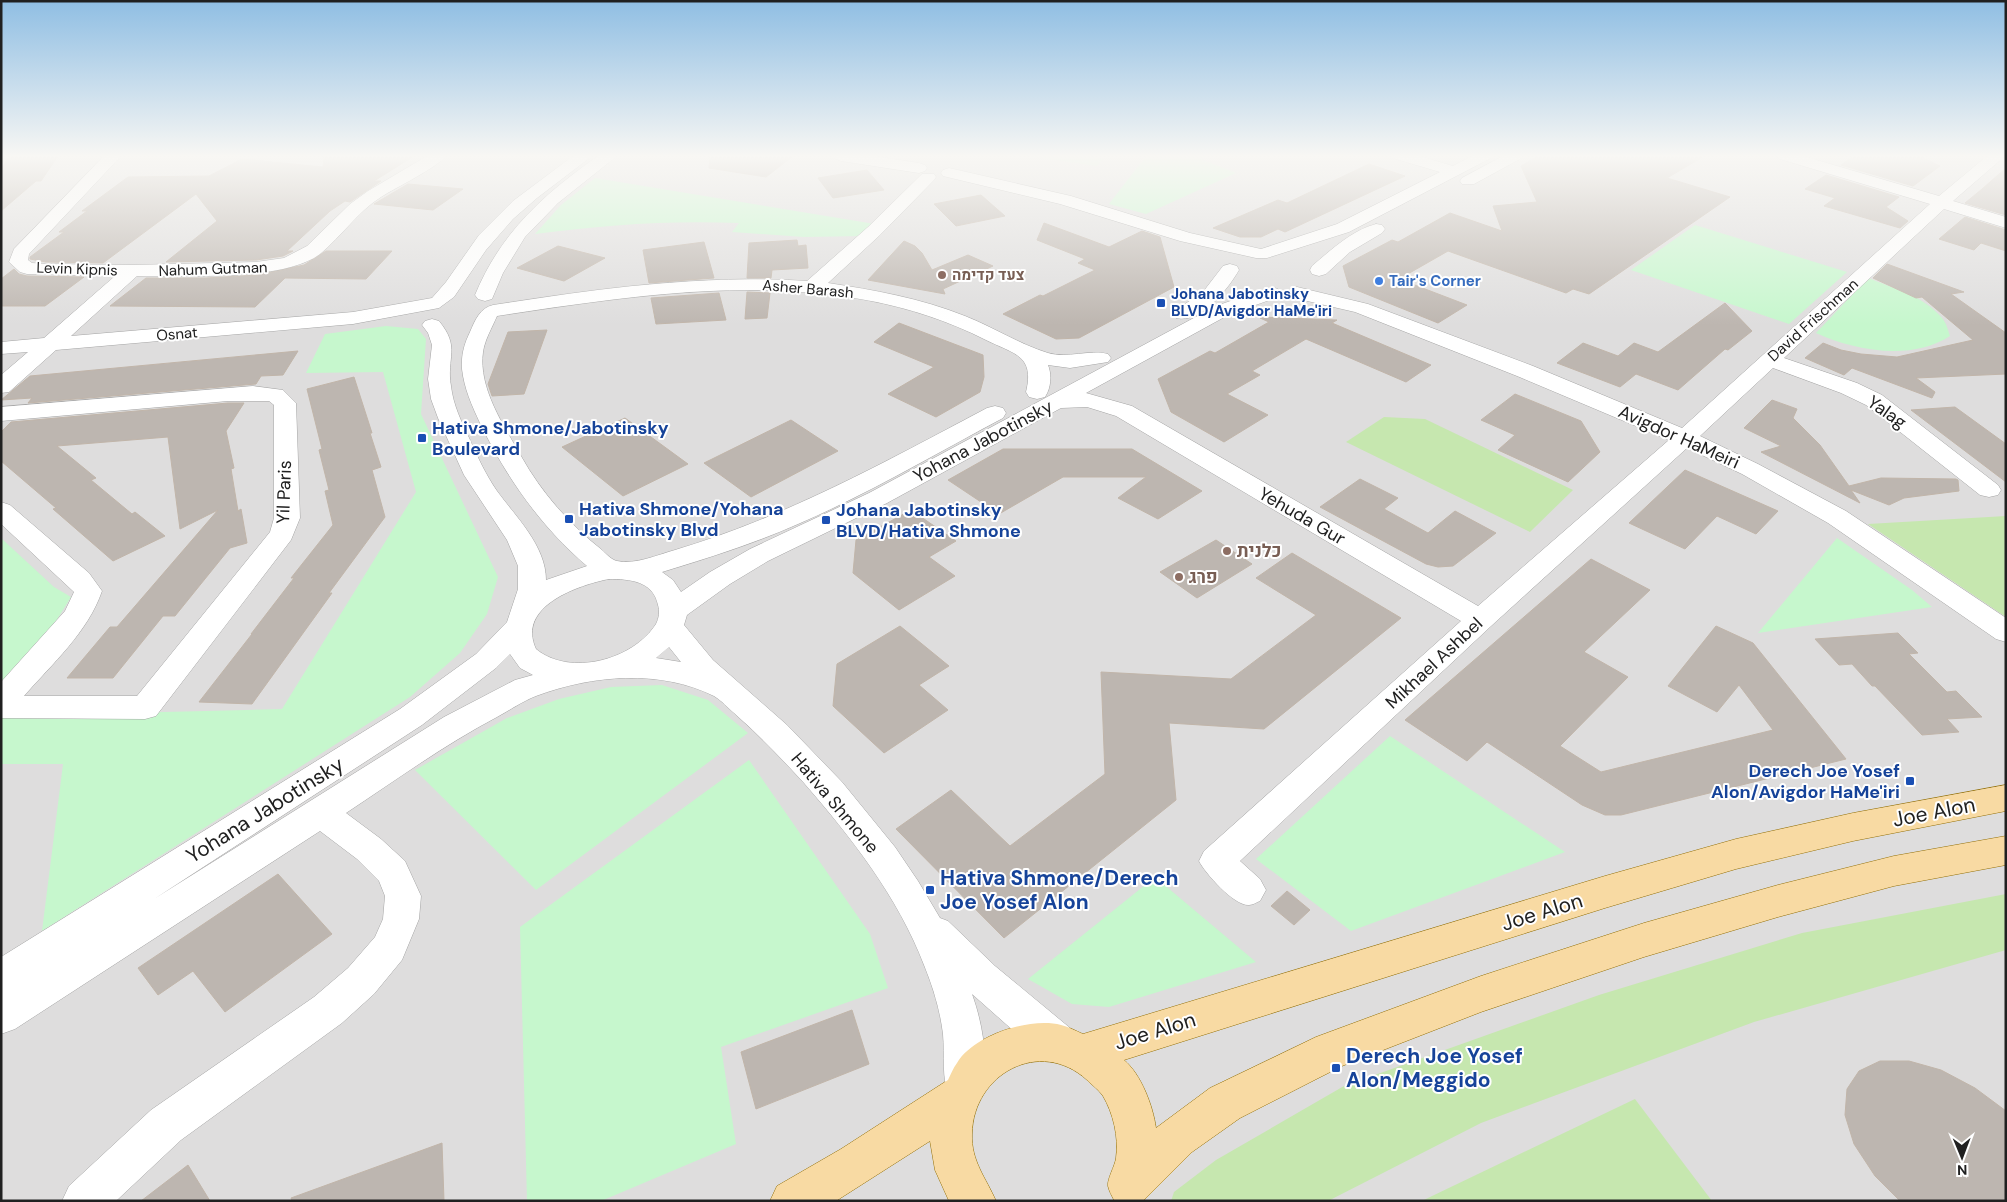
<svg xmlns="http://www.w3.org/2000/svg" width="2007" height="1202" font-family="'DM Sans',Heebo,sans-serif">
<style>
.residential{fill:#dedddd}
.grass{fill:#c6e7af}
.park{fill:#c6f7cd}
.building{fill:#bdb6b0;stroke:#c1b5a9}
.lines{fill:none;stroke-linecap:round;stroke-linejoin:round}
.minor-casing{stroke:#a4a4a4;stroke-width:1}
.major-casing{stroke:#947007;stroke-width:1}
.minor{fill:#fff;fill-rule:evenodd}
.major{fill:#f8daa3;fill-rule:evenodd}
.education-dot{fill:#8d6e63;stroke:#fff;stroke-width:2}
.shop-dot{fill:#3f7fe0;stroke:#fff;stroke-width:2}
.transit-dot{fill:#1a4fb4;stroke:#fff;stroke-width:2}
.labels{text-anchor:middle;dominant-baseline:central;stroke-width:4;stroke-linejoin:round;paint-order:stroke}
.far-street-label{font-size:15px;fill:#202020;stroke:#fff}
.far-education-label{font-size:15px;font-weight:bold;fill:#785e54;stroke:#fff;text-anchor:start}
.far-shop-label{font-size:15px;font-weight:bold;fill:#366cbe;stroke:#fff;text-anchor:start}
.far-transit-label{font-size:15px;font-weight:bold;fill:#164399;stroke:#fff;text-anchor:start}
.street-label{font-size:18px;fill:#202020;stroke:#fff}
.transit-label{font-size:18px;font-weight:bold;fill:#164399;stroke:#fff;text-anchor:start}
.education-label{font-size:18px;font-weight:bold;fill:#785e54;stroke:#fff;text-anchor:start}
.near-street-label{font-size:21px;fill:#202020;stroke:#fff}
.near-transit-label{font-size:21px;font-weight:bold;fill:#164399;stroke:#fff;text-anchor:start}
</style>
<rect width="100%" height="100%" fill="#f0ede6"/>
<rect class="residential" x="1" y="156" width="2005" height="1045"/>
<g class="grass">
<path d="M1384,417L1425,419L1573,490L1530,532L1346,442Z"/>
<path d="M2006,516V617L1868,524Z"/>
<path d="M2006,894V950L1754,1022L1481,1123L1328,1201H1171L1174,1192L1216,1160L1344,1086L1599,995L1802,933Z"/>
<path d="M1635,1099L1712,1201H1422L1430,1197Z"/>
</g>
<g class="park">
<path d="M1026,156H1087L1103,159L1097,166Z"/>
<path d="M1146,156H1206L1201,159L1236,173L1146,214L1109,204Z"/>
<path d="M595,178L875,224L863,236L804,237L732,232L739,223C670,220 603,225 535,234L561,205Z"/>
<path d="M1695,225L1847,272L1789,324L1631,270Z"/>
<path d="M1868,278C1893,288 1924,296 1942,318C1946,322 1948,330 1950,336C1912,361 1855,351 1816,333Z"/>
<path d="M386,326L418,329L426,339L421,414L498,577L487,614L460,653L410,697L42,931L63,764H1V716L282,709L416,492L383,372L306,373L325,334Z"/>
<path d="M1,538L54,587L71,597L53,626L1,683Z"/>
<path d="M1837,538L1912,590L1932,607L1758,633Z"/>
<path d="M662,685L708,700L748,733L536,890L415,770L507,718L559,699L611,687Z"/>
<path d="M1390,736L1565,852L1351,931L1256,859Z"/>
<path d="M749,760L870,934L888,988L721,1047L736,1144L601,1201H527L520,927Z"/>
<path d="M1155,877L1256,962L1109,1007L1072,1004L1028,979Z"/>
</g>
<g class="building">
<path d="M17,156H58L41,181H36L1,211V169L8,158Z"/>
<path d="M324,156H414L374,181H381L350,202L345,201L330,211L287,251H293L283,256L256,260L166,262L217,221L196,194L103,263L46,262L30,259V257L64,232H59L87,211H82L128,177L209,176L242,159L323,167Z"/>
<path d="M710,156H793L766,177L709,168Z"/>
<path d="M1538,156H1704L1667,178L1730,197L1589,294L1573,289L1566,293L1448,251L1399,279L1467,305L1438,323L1349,287L1343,266L1392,240L1398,242L1450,213L1502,231L1493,206L1537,202L1521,166Z"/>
<path d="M1854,156H1919L1940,166L1913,186L1841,165Z"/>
<path d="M1369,164L1405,176L1285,232L1278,229L1261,237H1240L1213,228L1278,200L1287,203Z"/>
<path d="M2006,168V215L1965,203L1982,189Z"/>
<path d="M867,170L884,190L833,198L818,178Z"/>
<path d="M1826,175L1899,197L1886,207L1908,221L1900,228L1824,206L1835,198L1805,189Z"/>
<path d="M408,184L463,189L433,210L374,204Z"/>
<path d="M981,195L1005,216L956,226L934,204Z"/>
<path d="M1965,217L2006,230V251L1981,243L1974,250L1939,239Z"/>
<path d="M1044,223L1109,247L1142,231L1160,237L1174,287L1079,338L1056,339L1003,314L1040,295L1043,296L1095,270L1078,263L1085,259L1037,240Z"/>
<path d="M797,240L798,246L806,245L808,268L772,270L771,278H747L749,243Z"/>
<path d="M904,241L915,246L922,253L932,270L968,255L993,266L943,289L945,294L868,280Z"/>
<path d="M704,242L714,278L649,283L643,250Z"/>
<path d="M558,246L605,258L564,281L517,268Z"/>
<path d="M326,251H392L366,279L285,278L255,307L110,306L146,278H206L258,275L304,265Z"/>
<path d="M1887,264L1964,292L1951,294L2006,333V374L1916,378L1935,392L1932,398L1852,368L1844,375L1805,358L1823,343L1841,350L1861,354L1897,357L1973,340L1922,297L1916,298L1873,278Z"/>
<path d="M14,269L19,274L27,276L84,277L45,306H1V279Z"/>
<path d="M747,292L770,293L767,318L745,319Z"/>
<path d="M719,293L726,320L656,324L651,298Z"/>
<path d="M1725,303L1752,331L1728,350L1725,349L1678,390L1636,374L1620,387L1557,363L1583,343L1618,356L1634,343L1658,352Z"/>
<path d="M1260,317L1337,320L1332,323L1431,365L1406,382L1306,339L1252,371L1260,375L1227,394L1268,415L1224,442L1171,412L1158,379L1210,351L1215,353L1269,322L1260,318Z"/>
<path d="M899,323L983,355L984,377L980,392L936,417L888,394L934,367L874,342Z"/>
<path d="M547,330L524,394L492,396L488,384L508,332Z"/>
<path d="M298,351L283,375L261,376L256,384L28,403L32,398L1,400L30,376Z"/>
<path d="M354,377L372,433H370L381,467L372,470L385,517L329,593H332L252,704L199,702L252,634H251L294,578H291L333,525L325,491L329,490L319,450L322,449L307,389Z"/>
<path d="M1515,394L1581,421L1600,452L1568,482L1498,450L1515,435L1481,420Z"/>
<path d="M1772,400L1797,409L1793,418L1820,445L1849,486L1881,478L1956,479L1958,480L1959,491L1904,498L1889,505L1851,490L1860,503L1761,452L1781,446L1744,428Z"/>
<path d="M228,403H244L226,431L234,468L231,469L238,511L241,509L247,543L230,548L175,616H163L113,678H67L110,627H117L218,510L180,529L168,437L57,446L96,478L91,480L132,514L135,512L165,536L113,561L53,509L56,508L1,461V432L11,422Z"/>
<path d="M1955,407L2006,444V482L1911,410Z"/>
<path d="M625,418L688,464L623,496L562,447Z"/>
<path d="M791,420L838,451L751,497L704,463Z"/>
<path d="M1003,449H1132L1202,491L1158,519L1118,498L1146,477H1063L999,514L948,480Z"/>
<path d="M1685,470L1778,511L1756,534L1717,516L1685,549L1629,523Z"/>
<path d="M1360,479L1398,498L1384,509L1428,533L1455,511L1496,533L1453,566L1438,567L1426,564L1320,507Z"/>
<path d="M911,510L956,541L929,557L955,576L899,610L853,573L856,540Z"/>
<path d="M1216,540L1252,564L1197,598L1160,572Z"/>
<path d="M1292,553L1401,618L1264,729L1169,723L1176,800L1004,938L896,829L951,790L1010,846L1105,774L1101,672L1231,679L1316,615L1256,578Z"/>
<path d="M1591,559L1650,590L1584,652L1628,677L1560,746L1601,772L1773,730L1739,685L1717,712L1668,686L1716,626L1753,643L1846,759L1621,815H1605L1582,805L1487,742L1467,761L1405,720Z"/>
<path d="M900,626L949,666L919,685L948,710L884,753L833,706L837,664Z"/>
<path d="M1898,633L1918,653L1909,654L1947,692L1956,691L1982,717L1947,719L1959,732L1922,735L1875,686H1872L1852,664L1839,665L1815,639Z"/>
<path d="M278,874L332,934L225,1012L193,971L158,995L138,968Z"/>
<path d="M1287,891L1310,910L1294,925L1271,906Z"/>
<path d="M852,1010L869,1064L756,1109L741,1052Z"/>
<path d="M1880,1061H1909L1941,1070L1975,1088L2006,1111V1201H1900L1875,1176L1854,1144L1845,1115L1847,1089L1859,1071Z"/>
<path d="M442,1143L444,1201H292L291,1198Z"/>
<path d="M188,1165L210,1201H141Z"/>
</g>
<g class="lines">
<defs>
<g id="minor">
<path d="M104,156H121L29,254L28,260L32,263L46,264L132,265L256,262L284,258L307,246L350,204L368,191L427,156H446C438,167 395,188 381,197C357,212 342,236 320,254C283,282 184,275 137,276L71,336L353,312L432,298L446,282L479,235L513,201L573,156H592L537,198L513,219L486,250L454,297L439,308L353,324L56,350L9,392L1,393V375L28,352L1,354V342L44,338L115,276L27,274L20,272L9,262L14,249Z"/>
<path d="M598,156H617L558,203L525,237L503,273L492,299L485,301L478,299L475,295C501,232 544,194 598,156Z"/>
<path d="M833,156H873L919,163L925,165L927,168L925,171L919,173L841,161L836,159Z"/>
<path d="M1393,156H1419L1453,166L1472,156H1492L1489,159L1349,232L1267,258H1256L1180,241L1060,204L943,176L941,173L943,170L949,168L1071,196L1190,233L1261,249L1337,224L1440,172L1396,159Z"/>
<path d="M1503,156H1523L1520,159L1474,184H1462L1460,181L1462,178Z"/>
<path d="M1777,156H1803L1939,196L1987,156H2005L1953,201L2006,217V228L1944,209L1784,358L1857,383L1882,395L1998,485L2001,490L1998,495L1989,497L1980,495L1866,405L1841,393L1773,368L1700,436L1758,464L1846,511L2006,618V642L1996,639L1828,523L1742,474L1687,448L1490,627L1240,861L1260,879L1266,890L1260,901C1257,902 1253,905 1249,905C1234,906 1205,873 1199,861L1204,851L1461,621L1116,416L1087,407L1061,408L887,503L768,561L730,584L687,615L684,625L713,660L787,725L842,782L895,847L918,881L940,918L948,921L995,966L1070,1028L1076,1042L1070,1056L1056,1061L1042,1056L972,994C983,1025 991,1068 978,1099L964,1105L950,1099C941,1078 945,1056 943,1034C940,1010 933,987 924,965C898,897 851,837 804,783C782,759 759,735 734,713C728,708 721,700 714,696C660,669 592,675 536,696C523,701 510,710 497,717C444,745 396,780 346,813L381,839L405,861L421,896L419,919L402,960L374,994L342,1023L181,1140L116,1201H62L69,1186L151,1110L314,997L348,968L375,937L383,919L385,896L379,881L357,859L320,831L15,1029L1,1034V957L400,709L476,654L507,622L518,589V566L507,540L464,475L438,418L431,399L428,379L432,345L428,333L422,325L425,321L432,319L439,321C461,348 446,357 451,386C453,405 462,423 470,440C478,458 486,475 497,491C516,517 546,546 546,580L587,566C541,527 506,477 480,423C472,406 464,388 462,369C461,356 464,344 470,332C475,320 480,308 493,305C597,289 702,274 807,281L868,227L922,174H934L936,177L934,180L880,235L828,283C874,290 920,298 965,316C993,327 1019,344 1048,353C1068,359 1089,349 1108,354L1111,358L1108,362L1070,368L1048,365C1052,375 1051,388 1045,397L1037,399L1029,397L1026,392C1035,355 1014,354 986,340C835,263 657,292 497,316C492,328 485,339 483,352C478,388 504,426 521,456C541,492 570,525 602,550C606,554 612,560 617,561C635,565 657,555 675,550C786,517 885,462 987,408L995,406L1003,408L1006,413L1003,418C935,454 868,494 798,524C753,544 708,558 662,572L673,580L681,592L710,572L750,549L869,493L1216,306L1271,287L1278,289L1281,293L1278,297L1230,314L1086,393L1132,406L1478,606L1669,440L1517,376L1355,312L1290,297L1287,293L1290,289L1297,287L1368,304L1533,366L1682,428L1930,204L1780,159ZM609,579C630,579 653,581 658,605C660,611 659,618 656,624C633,660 570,677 536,649C516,606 579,585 609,579ZM669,647L681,662L656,658ZM510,654L520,668L533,675L515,680L444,717L154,899L422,725L496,668Z"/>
<path d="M1376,224L1382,225L1385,229L1382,233L1350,252L1326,274L1319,276L1312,274L1310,270L1312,266C1331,250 1352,230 1376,224Z"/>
<path d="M1230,264L1237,266L1239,270C1228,289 1201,324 1176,318L1173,314L1176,310L1203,292L1223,266Z"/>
<path d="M253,386L283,390L296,403L300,518L291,540L156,716L145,719L1,718V682L65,611L74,592L1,524V502L10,505L89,573L102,591C88,632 52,664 24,696H137L270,532L274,518V405L269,401H228L1,421V407Z"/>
</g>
<path id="major" d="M2006,785V811L1853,841L1736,869L1605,908L1124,1060C1141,1074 1153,1106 1156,1128L1210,1088L1316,1037L1481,976L1644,923L1778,885L1894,856L2006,836V865L1894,886L1778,917L1644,957L1481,1012L1342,1066L1240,1118L1192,1152L1143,1201L1114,1200C1112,1196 1109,1191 1108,1186C1107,1179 1115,1166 1116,1158C1119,1137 1113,1113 1103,1096C1099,1090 1092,1085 1087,1080C1040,1037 973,1074 972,1134C971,1161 986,1178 996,1201H949L935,1170L930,1141L836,1201H770L777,1186L841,1149L948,1080C951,1074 953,1068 957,1063C974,1035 1030,1017 1061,1025C1069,1027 1076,1031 1083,1034L1605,876L1736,839L1853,813Z"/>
</defs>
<use href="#minor" class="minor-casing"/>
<use href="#major" class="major-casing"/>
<use href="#minor" class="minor"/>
<use href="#major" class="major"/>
</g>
<linearGradient id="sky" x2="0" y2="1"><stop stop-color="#8fbee3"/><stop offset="0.48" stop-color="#f8f7f4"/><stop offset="1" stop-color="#f8f7f4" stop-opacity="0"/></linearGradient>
<rect width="2007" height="325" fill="url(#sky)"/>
<g class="education-dot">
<circle cx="942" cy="275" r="5"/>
<circle cx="1227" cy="551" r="5"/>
<circle cx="1179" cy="577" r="5"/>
</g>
<circle class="shop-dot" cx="1379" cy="281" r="5"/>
<g class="transit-dot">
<rect x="1156" y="298" width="10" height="10" rx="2.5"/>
<rect x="417" y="433" width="10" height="10" rx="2.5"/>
<rect x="564" y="514" width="10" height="10" rx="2.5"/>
<rect x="821" y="515" width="10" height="10" rx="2.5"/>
<rect x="1905" y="776" width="10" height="10" rx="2.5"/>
<rect x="925" y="885" width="10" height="10" rx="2.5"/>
<rect x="1331" y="1063" width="10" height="10" rx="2.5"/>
</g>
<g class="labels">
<g class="far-street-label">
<text transform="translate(77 269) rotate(2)">Levin Kipnis</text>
<text transform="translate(213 269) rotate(-2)">Nahum Gutman</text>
<text transform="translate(808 289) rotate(5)">Asher Barash</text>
<text transform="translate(1813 320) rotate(-42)">David Frischman</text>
<text transform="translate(177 334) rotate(-5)">Osnat</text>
</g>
<g class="far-education-label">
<text x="952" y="275">צעד קדימה</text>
</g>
<g class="far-shop-label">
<text x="1389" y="281">Tair's Corner</text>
</g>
<g class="far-transit-label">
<text x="1171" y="294">Johana Jabotinsky<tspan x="1171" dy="17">BLVD/Avigdor HaMe'iri</tspan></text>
</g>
<g class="street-label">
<text transform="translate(1887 412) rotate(35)">Yalag</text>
<text transform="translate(1679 437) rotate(24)">Avigdor HaMeiri</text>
<text transform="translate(983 441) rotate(-28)">Yohana Jabotinsky</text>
<text transform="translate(284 492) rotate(-88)">Yil Paris</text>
<text transform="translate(1302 516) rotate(30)">Yehuda Gur</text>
<text transform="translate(1434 663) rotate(-43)">Mikhael Ashbel</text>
<text transform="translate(835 803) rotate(50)">Hativa Shmone</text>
</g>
<g class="transit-label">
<text x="432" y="428">Hativa Shmone/Jabotinsky<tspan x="432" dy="21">Boulevard</tspan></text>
<text x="579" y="509">Hativa Shmone/Yohana<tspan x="579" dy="21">Jabotinsky Blvd</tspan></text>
<text x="836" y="510">Johana Jabotinsky<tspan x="836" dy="21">BLVD/Hativa Shmone</tspan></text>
<text x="1900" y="771" text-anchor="end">Derech Joe Yosef<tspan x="1900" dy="21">Alon/Avigdor HaMe'iri</tspan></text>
</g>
<g class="education-label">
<text x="1237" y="551">כלנית</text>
<text x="1189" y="577">פרג</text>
</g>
<g class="near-street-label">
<text transform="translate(265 810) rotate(-32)">Yohana Jabotinsky</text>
<text transform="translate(1934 812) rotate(-11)">Joe Alon</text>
<text transform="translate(1542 912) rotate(-17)">Joe Alon</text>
<text transform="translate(1155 1031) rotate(-17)">Joe Alon</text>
</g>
<g class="near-transit-label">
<text x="940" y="878">Hativa Shmone/Derech<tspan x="940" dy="24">Joe Yosef Alon</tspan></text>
<text x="1346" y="1056">Derech Joe Yosef<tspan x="1346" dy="24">Alon/Meggido</tspan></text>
</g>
</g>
<rect width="2007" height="1202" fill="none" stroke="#202020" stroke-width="5"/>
<g transform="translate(1962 1157) rotate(179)" stroke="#ffffff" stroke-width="4" paint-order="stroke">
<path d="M0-4L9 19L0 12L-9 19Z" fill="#202020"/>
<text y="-8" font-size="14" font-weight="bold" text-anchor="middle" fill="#202020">N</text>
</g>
</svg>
